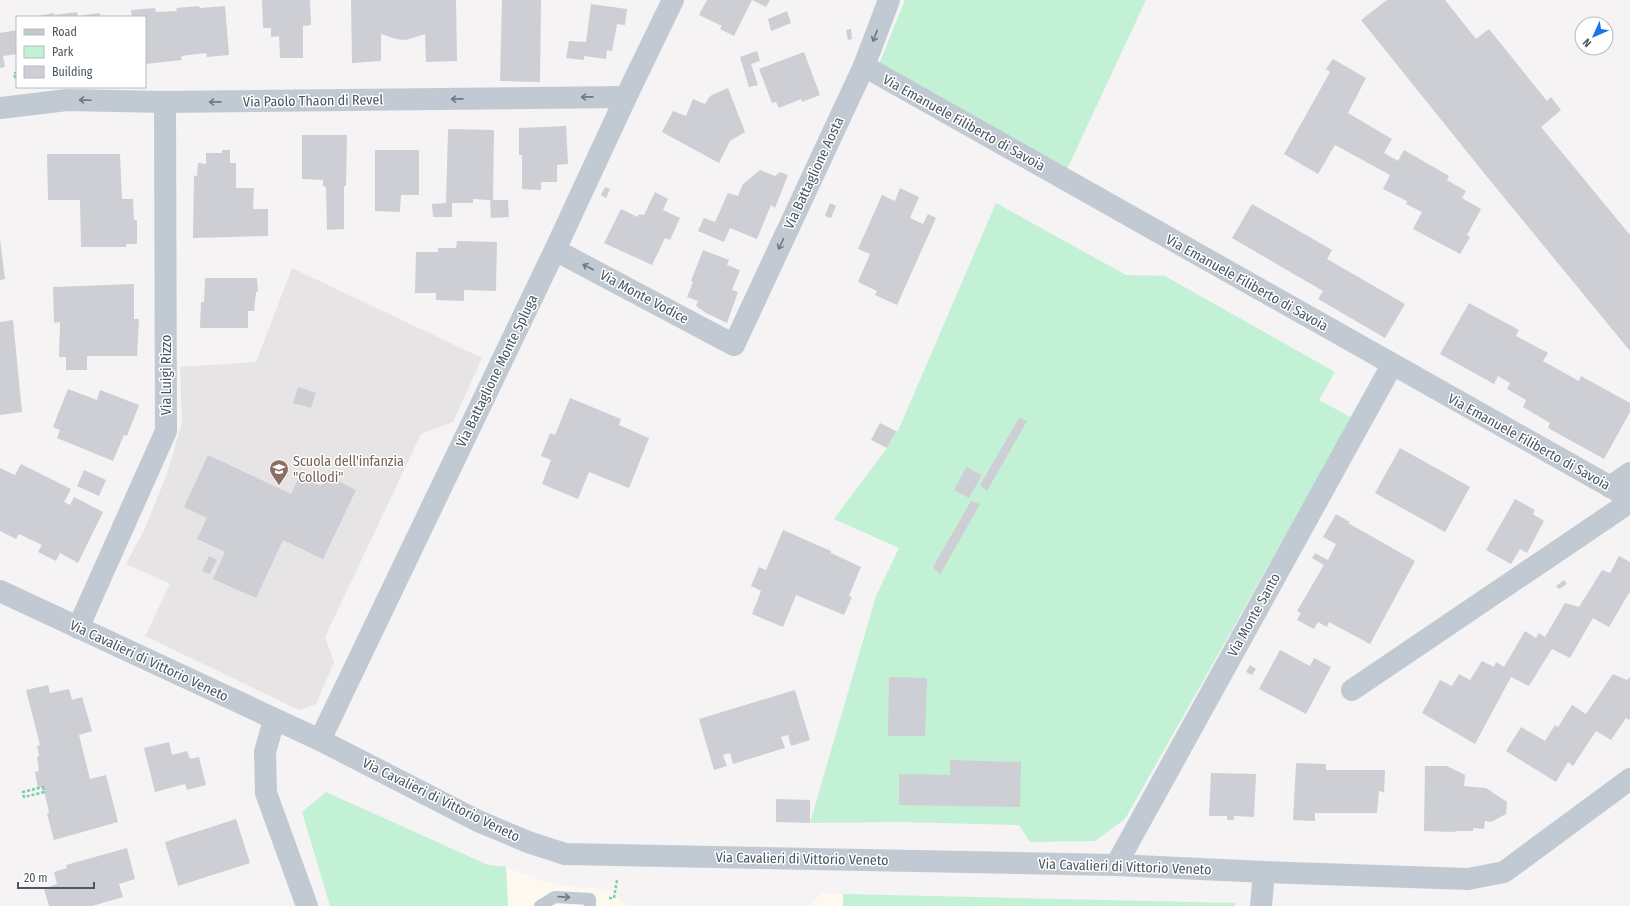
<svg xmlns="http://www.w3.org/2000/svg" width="1630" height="906" font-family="'Fira Sans Condensed',sans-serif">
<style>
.commercial{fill:#fdf9ef}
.education{fill:#e6e4e5}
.green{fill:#c3f1d5}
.building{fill:#cdcfd5}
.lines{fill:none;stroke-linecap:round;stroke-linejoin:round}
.path{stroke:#7ad0a6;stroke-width:2.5;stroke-dasharray:3 2;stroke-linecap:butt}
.service{stroke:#c1cad2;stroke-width:12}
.minor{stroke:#c1cad2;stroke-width:22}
.tertiary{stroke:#c1cad2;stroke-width:22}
.oneway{stroke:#6e7983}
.labels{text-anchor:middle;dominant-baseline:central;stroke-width:3;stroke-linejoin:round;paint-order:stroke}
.street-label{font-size:14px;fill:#4a5661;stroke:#fff}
.education-label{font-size:14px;fill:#785e54;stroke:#fff;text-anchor:start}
</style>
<rect width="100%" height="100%" fill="#f5f3f3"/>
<g class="commercial">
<path d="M506,867L547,882L572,887L607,889L628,906H508Z"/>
<path d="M822,893L843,894V906H809Z"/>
</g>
<path class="education" d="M292,268L482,358L453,422L421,434L325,637L334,662L316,704L299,710L145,636L170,584L126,564L145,528L167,474L182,423L180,367L256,362Z"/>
<g class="green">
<path d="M905,0H1146L1068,167L1060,177L887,81L880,62Z"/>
<path d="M996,203L1126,275L1165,276L1335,372L1319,400L1352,418L1125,819L1095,841L1030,842L1019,825L900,822L810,823L876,596L899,548L834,519L887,448L896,431H898Z"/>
<path d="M326,792L488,865L506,867L508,906H330L302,812Z"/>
<path d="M843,894L1235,903V906H843Z"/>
</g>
<g class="building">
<path d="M262,0H310L311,25L303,26V58H280L279,36L271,37V28H263Z"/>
<path d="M351,0H456L457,61L426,62L425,34L406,40L396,39L381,34V61L352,63Z"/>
<path d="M502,0H541L540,82L500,81Z"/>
<path d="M707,0H770L766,7L752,0L734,36L720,29L722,26L699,15Z"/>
<path d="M1387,0H1445L1476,39L1489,29L1547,101L1551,97L1561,110L1541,127L1630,235V351L1484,173L1361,20Z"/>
<path d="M591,4L627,9L625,25L617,24L612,51L607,50L606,59L584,56V60L566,58L569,41L586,42Z"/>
<path d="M199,6L200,8L225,6L229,55L207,57L206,53L181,56L182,60L145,64V17H132L131,10L155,8L156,12L177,11L176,8Z"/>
<path d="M787,11L791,23L771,31L768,19Z"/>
<path d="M77,12L78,16L100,13V17H33L54,13V15Z"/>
<path d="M851,29L852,39L848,40L846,30Z"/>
<path d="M17,30V54L3,56L5,67L0,68V33Z"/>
<path d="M757,51L760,61L751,64L758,85L749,87L740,57Z"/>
<path d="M804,52L820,95L802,102L801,99L779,108L776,102L772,103L759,69Z"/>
<path d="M1333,59L1366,78L1348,113L1392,139L1384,153L1398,161L1404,150L1449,176L1447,180L1466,191L1462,198L1481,209L1467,235L1470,237L1460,254L1413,229L1422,212L1406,204L1407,201L1383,189L1390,175L1335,145L1318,174L1284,154L1330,72L1326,69Z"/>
<path d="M728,88L745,132L730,141L719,163L662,132L673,111L686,116L693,99L705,104L710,96Z"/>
<path d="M566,126L568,164L557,165V182H541V190L522,189V155H519V128Z"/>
<path d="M448,129L494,130L493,200H508L509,217L491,218L490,200L473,199V203H452V217H433L432,204L446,203Z"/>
<path d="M302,135H347L346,186H344V229L327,230L326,187L323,186V180L302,179Z"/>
<path d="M222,150H230V163H236V188H254L253,209H268V236L193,238L194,176H197L198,163L206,164V153H222Z"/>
<path d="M375,150H419V195H401L400,212L375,211Z"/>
<path d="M47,154H120L122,199H133L134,220H137V244H126V247H81L80,200H48Z"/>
<path d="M760,170L775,176L780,172L788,175L775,208L771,205L757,239L730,228L724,242L698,231L704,218L715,222L728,193L738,196L743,184Z"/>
<path d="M605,187L610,189L606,198L601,195Z"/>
<path d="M900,188L919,197L910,218L923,224L928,214L936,218L897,305L875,295L877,291L858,282L870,254L858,249L882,195L895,201Z"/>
<path d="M655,192L668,199L663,210L680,218L670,240L665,238L652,265L604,243L621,209L638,217L639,214L644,215Z"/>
<path d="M830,203L836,206L831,218L825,216Z"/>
<path d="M1252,204L1332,250L1327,259L1405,304L1385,338L1318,299L1323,291L1232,238Z"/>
<path d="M0,239L5,279L0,280Z"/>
<path d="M457,241L497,242L496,291L464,290V301L436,300V293H415L416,252H438V248H456Z"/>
<path d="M703,250L729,260L727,265L740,270L732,290L738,292L727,323L706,313L696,306L698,301L687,297L693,282L691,281Z"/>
<path d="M205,278H257L258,292H256L254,311H248V328H200L201,302H204Z"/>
<path d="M134,284V319H139L137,356H87V370H66V357H59L60,322L54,323L53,287Z"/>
<path d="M1469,303L1519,330L1516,336L1548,353L1543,361L1579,381L1581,376L1630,403V412L1604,459L1548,428L1550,423L1523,407L1526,400L1507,389L1510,383L1498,376L1494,384L1440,354Z"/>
<path d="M13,320L22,412L0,415V322Z"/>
<path d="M298,387L316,393L311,408L293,403Z"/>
<path d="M68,389L97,400L100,390L139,405L127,436L124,435L113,461L57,438L60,430L53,427Z"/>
<path d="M570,398L621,419L619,425L649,438L629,488L589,472L578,499L542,484L551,460L541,456L550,433L555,435Z"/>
<path d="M1019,418L1027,421L987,491L980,485Z"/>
<path d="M880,423L896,431L887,448L871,440Z"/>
<path d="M1400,448L1470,487L1445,532L1375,493Z"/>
<path d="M208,455L291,494L300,475L321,486L326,475L356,490L323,559L283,540L256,598L213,579L225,552L197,539L207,518L184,507Z"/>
<path d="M21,464L71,489L64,502L70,505L74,497L103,512L78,563L60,553L56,561L38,552L42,545L19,534L16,539L0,531V468L15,475Z"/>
<path d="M966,467L982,475L969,498L954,490Z"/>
<path d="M84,470L106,480L99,496L77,486Z"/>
<path d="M1515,499L1535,510L1533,514L1544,521L1527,553L1520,549L1511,564L1486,550Z"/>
<path d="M971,501L980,504L940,575L933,567Z"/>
<path d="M1336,514L1350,522L1348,523L1415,561L1370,644L1329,622L1327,627L1318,622L1314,629L1297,620L1301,613L1297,611L1324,565L1312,558L1315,553L1328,560L1336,544L1323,537Z"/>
<path d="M783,530L831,551V553L861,567L849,596L852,597L844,615L796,595L783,627L752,614L761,591L751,586L759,567L766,570Z"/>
<path d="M209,556L217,560L210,574L202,571Z"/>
<path d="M1619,556L1630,562V593H1629L1609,627L1593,618L1570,658L1552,649L1529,686L1511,677L1475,744L1422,713L1440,680L1452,686L1459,674L1470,680L1482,661L1494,667L1496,662L1504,667L1525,631L1536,638L1539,633L1545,637L1565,603L1579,607L1602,570L1610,573Z"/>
<path d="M1564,580L1567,584L1559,589L1556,586Z"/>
<path d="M1280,650L1310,666L1314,658L1331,667L1306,714L1259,689Z"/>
<path d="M1250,665L1256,669L1252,675L1246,672Z"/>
<path d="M1613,674L1627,680L1630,677V718L1629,720L1626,718L1611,740L1596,731L1573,766L1568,762L1556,782L1506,751L1521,727L1545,741L1555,725L1558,727L1572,705L1586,714Z"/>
<path d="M889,677L927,678L925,736H888Z"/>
<path d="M48,685L50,693L69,689L72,700L82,697L92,731L79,735L90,779L106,775L118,822L54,840L47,814L49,812L43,787L38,788L35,772L39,771L37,757L39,756L37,746L40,745L26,690Z"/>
<path d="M795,690L810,740L791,746L788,735L781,737L785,748L733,764L730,753L723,755L727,766L714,770L699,719Z"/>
<path d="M169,742L172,755L187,751L190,759L199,757L206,785L187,790L185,784L155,792L144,748Z"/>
<path d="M950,760L1021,762L1020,807L899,805V774L950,775Z"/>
<path d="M1296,763L1326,764V770H1385L1384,792L1379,791L1377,813H1315V821L1293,820Z"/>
<path d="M1425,766H1447L1465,775L1464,786L1486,788L1507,802L1506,814L1491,822L1485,821L1484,829L1473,828V831H1456L1455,832L1424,831Z"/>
<path d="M1211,773L1256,774L1254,817L1234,816V820H1227V816H1209Z"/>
<path d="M776,799L810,800V823L776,822Z"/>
<path d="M236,819L250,863L178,886L165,842Z"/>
<path d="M127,848L135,879L119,884L123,897L92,906H49L44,889L57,884L54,872L67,868L66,865Z"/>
</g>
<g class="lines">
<g class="path">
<path d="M17,73H14L15,77H17"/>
<path d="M43,787L44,792L24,797L23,792Z"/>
<path d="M609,898H614L617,880"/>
</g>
<path class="service" d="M540,906L555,897L590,899V906"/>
<g class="minor">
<path d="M864,66L1630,498"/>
<path d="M0,108L67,100L165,102L626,97"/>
<path d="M555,250L734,345L864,66L889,0"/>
<path d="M1610,487L1630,473"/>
<path d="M78,628L166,431L165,102"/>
<path d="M1352,690L1630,502"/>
<path d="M274,720L265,752L266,793L307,906"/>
<path d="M1116,865L1392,365"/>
<path d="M1261,906L1264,872"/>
</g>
<g class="tertiary">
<path d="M0,591L320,740L478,821L528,842L565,854L1116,865L1264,872L1468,879L1504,872L1630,779"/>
<path d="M320,740L555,250L626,97L673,0"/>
</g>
</g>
<defs><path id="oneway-shaft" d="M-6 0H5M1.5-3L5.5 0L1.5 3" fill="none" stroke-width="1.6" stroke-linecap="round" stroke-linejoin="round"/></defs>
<g class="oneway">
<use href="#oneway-shaft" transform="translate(875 36) rotate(111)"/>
<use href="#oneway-shaft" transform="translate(587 97) rotate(179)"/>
<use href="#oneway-shaft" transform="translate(457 99) rotate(179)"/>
<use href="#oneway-shaft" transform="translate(85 100) rotate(-178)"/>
<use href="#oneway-shaft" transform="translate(215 102) rotate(179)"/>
<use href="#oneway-shaft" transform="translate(781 244) rotate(115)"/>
<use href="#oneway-shaft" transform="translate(588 267) rotate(-152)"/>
<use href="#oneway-shaft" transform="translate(564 897) rotate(4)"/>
</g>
<defs>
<symbol id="school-pin" viewBox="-11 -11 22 30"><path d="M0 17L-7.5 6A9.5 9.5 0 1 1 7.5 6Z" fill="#8d6e63" stroke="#fff"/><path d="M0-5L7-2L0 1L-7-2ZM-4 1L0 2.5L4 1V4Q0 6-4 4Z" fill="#fff"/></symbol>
</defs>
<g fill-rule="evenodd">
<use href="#school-pin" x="268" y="458" width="22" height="30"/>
</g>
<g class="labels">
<g class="street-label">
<text transform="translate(313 101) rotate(-1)">Via Paolo Thaon di Revel</text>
<text transform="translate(964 123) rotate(29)">Via Emanuele Filiberto di Savoia</text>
<text transform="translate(814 173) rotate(-65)">Via Battaglione Aosta</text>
<text transform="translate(1247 283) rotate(29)">Via Emanuele Filiberto di Savoia</text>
<text transform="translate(644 297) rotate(28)">Via Monte Vodice</text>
<text transform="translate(497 371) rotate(-64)">Via Battaglione Monte Spluga</text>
<text transform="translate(166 375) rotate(-90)">Via Luigi Rizzo</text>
<text transform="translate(1529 442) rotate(29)">Via Emanuele Filiberto di Savoia</text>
<text transform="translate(1254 615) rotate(-61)">Via Monte Santo</text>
<text transform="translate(149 661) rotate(25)">Via Cavalieri di Vittorio Veneto</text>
<text transform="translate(441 800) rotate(26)">Via Cavalieri di Vittorio Veneto</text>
<text transform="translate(802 859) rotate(1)">Via Cavalieri di Vittorio Veneto</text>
<text transform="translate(1125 867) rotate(2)">Via Cavalieri di Vittorio Veneto</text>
</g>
<g class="education-label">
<text x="293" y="461">Scuola dell'infanzia<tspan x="293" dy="16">"Collodi"</tspan></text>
</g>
</g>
<rect x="16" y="16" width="130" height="72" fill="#ffffff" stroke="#b7bbc0"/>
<rect x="24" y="29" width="20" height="6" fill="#c1cad2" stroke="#b7bbc0"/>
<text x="52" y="36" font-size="12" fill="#4a5661">Road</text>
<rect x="24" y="46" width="20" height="12" fill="#c3f1d5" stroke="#b7bbc0"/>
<text x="52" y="56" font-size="12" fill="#4a5661">Park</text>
<rect x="24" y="66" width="20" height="12" fill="#cdcfd5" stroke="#b7bbc0"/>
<text x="52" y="76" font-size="12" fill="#4a5661">Building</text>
<g transform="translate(1594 36) rotate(225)"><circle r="19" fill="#ffffff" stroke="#b7bbc0"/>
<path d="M0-3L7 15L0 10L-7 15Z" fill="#1a73e8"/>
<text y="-6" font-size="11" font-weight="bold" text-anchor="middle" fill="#4a5661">N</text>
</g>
<path d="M18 882v6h76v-6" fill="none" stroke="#4a5661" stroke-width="2"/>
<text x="24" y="882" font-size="12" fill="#4a5661" stroke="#ffffff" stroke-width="3" paint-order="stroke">20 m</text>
</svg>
